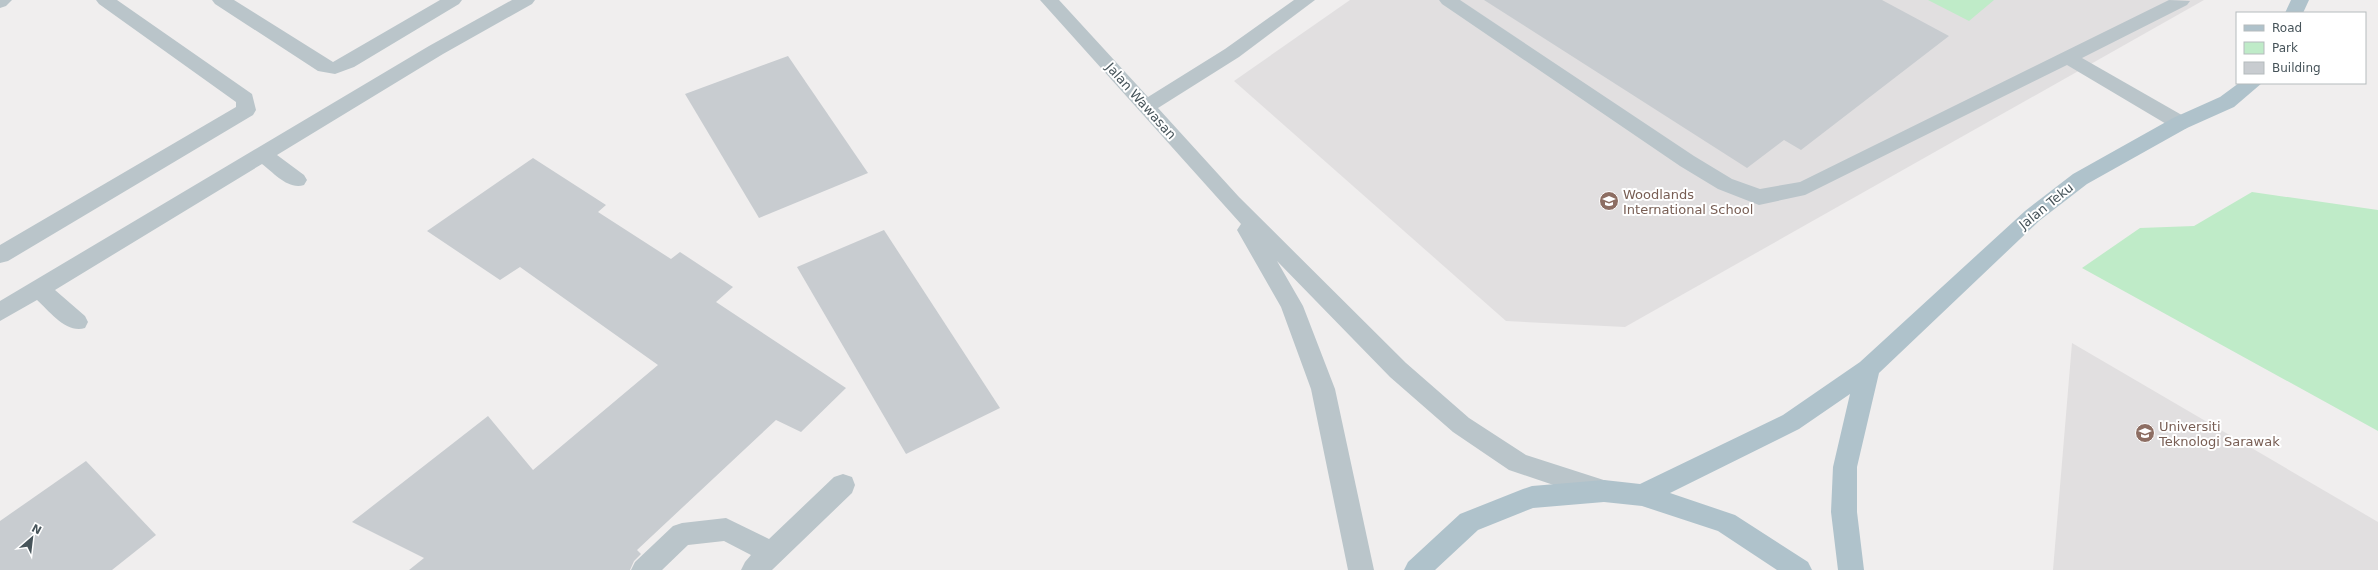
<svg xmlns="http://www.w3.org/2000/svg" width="2378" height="570" font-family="'DejaVu Sans',sans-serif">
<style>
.education{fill:#e1dfe0}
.green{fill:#bfebc8}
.building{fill:#c8ccd0}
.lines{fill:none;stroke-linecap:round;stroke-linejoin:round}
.minor{fill:#bac5ca;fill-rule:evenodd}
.major{fill:#afc2cb;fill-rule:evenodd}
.labels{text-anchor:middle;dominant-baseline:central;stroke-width:4;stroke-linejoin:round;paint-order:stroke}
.street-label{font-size:13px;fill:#47545a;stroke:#fff}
.education-label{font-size:13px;fill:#785e54;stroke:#fff;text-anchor:start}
</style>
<rect width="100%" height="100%" fill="#f0eeee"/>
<g class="education">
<path d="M1350,0H2204L1625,327L1506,321L1234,81Z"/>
<path d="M2072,343L2378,522V570H2053Z"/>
</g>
<g class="green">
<path d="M1928,0H1994L1969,21Z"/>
<path d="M2252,192L2378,210V431L2082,268L2140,228L2194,226Z"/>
</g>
<g class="building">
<path d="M1484,0H1882L1949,36L1801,150L1784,140L1747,168Z"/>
<path d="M788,56L868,173L759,218L685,94Z"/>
<path d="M533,158L606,205L598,212L671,259L680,252L733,287L716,302L846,388L801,432L776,420L637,550L641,554L634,561L630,570H409L424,558L352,522L488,416L533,470L658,365L520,267L500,280L427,231Z"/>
<path d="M884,230L1000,408L906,454L797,267Z"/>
<path d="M86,461L156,535L112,570H0V521Z"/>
</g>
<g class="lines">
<g class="minor">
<path d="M0,0H12L6,6L0,8Z"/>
<path d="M96,0H117L252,94L256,110L253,115L8,261L0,263V245L236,107V102L99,4Z"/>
<path d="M212,0H234L333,62L440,0H462L459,4L354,67L335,74L318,71L215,4Z"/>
<path d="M512,0H535L532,4L443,54L277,155L304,175L307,180L304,185C288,190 274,173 262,164L55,290L85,316L88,322L85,328C67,334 50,312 37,300L0,321V301L429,46Z"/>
<path d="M1040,0H1059L1148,97L1225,49L1294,0H1315L1239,57L1158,108L1239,197L1406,363L1469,418L1526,455L1613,483L1616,491L1613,499L1604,502L1509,470L1453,432L1390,377L1277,261L1303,306L1335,389L1374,570H1348L1311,389L1281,307L1237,230L1241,224Z"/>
<path d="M1439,0H1460L1694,156L1732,179L1760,189L1800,182L2169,0L2190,1L2187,5L2082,58L2187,118L2190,123L2187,128L2180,130L2173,128L2067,65L1805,195L1759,205L1718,189L1680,166L1442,4Z"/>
<path d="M843,474L852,477L855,485L852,493L772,570H741L745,562L751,555L724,541L688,545L662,570H631L635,562L673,526L682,523L726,518L769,539L834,477Z"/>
</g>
<g class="major">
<path d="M2291,0H2309L2303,13H2285Z"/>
<path d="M2239,83H2262L2234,107L2187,128L2087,184L2039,221L1879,373L1857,467V512L1864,570H1838L1831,512L1833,467L1850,394L1799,429L1670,493L1735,515L1808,562L1812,570H1777L1718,531L1642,506L1604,502L1533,508L1478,530L1435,570H1404L1408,562L1460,514L1523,489L1532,486L1604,480L1640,484L1783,415L1860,362L2025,211L2073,174L2173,118L2220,97Z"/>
</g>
</g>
<defs>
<symbol id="school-disc" viewBox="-11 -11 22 22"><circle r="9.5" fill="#8d6e63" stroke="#fff"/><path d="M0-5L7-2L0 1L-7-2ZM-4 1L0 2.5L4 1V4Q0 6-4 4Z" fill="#fff"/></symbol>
<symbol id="university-disc" viewBox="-11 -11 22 22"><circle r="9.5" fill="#8d6e63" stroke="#fff"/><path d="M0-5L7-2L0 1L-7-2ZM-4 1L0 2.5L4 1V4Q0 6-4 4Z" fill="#fff"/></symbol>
</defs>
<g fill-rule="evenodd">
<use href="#school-disc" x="1598" y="190" width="22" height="22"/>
<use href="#university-disc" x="2134" y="422" width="22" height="22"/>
</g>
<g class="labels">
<g class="street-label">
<text transform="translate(1141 101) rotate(48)">Jalan Wawasan</text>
<text transform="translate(2046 206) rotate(-39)">Jalan Teku</text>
</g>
<g class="education-label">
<text x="1623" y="194">Woodlands<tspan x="1623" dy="15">International School</tspan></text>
<text x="2159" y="426">Universiti<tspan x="2159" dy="15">Teknologi Sarawak</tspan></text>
</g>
</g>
<rect x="2236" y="12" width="130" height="72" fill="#ffffff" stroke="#b5bbbd"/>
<rect x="2244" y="25" width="20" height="6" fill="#afc2cb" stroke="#b5bbbd"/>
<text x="2272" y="32" font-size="12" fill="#47545a">Road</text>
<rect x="2244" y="42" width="20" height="12" fill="#bfebc8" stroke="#b5bbbd"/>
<text x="2272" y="52" font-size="12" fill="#47545a">Park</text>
<rect x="2244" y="62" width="20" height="12" fill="#c8ccd0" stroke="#b5bbbd"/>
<text x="2272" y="72" font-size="12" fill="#47545a">Building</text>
<g transform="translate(32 538) rotate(28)" stroke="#ffffff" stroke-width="3" paint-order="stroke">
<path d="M0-3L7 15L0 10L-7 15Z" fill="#47545a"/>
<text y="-6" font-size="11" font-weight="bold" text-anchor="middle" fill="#47545a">N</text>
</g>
</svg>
